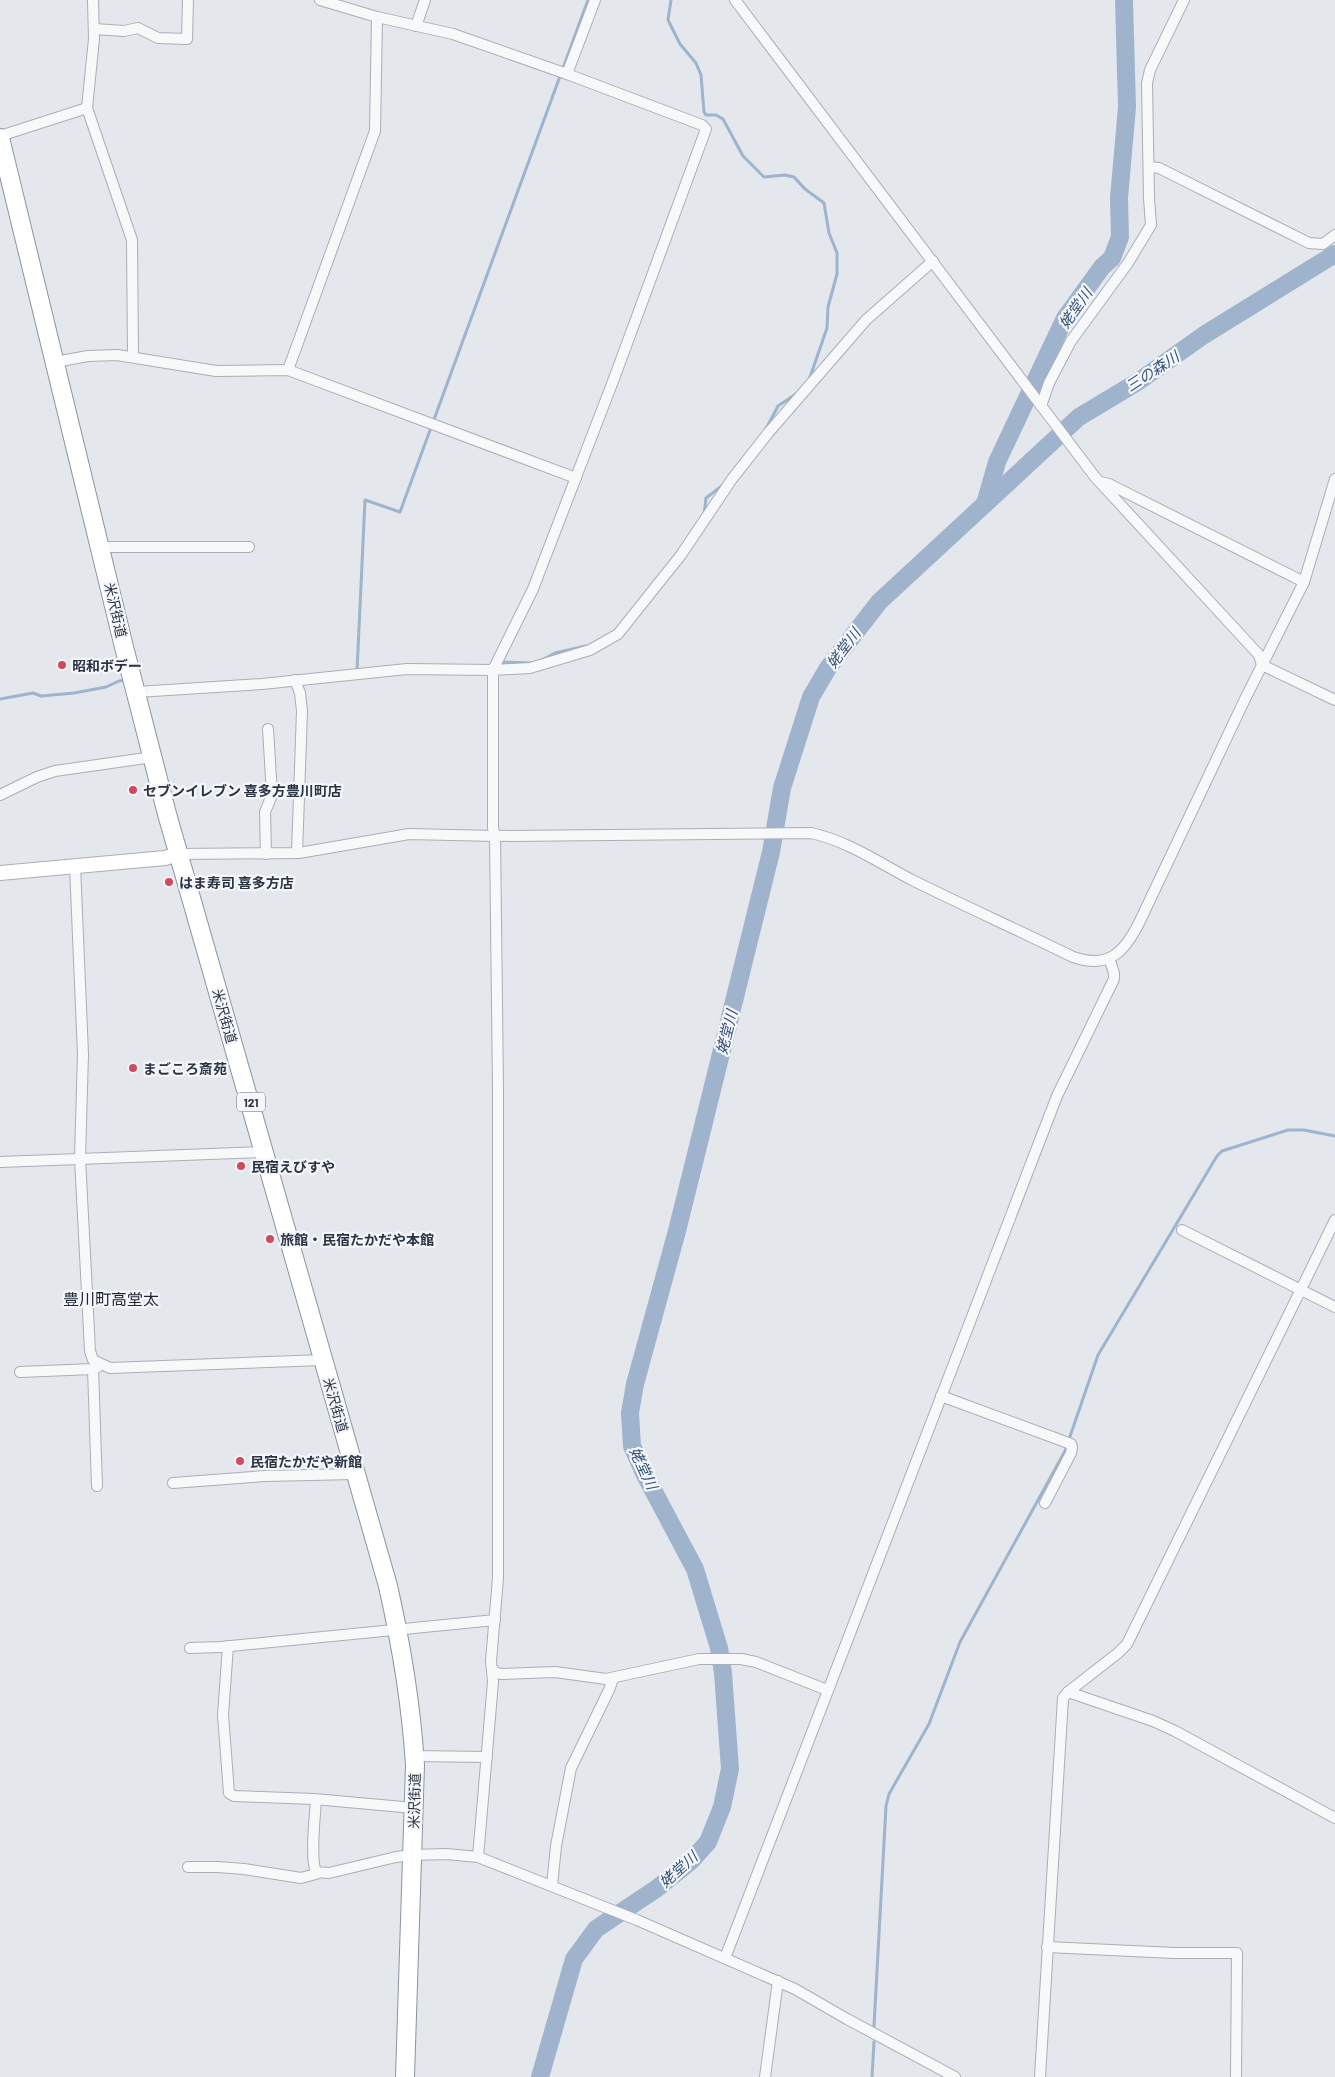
<svg xmlns="http://www.w3.org/2000/svg" width="1335" height="2077" font-family="Barlow,'Noto Sans JP',sans-serif">
<style>
.lines{fill:none;stroke-linecap:round;stroke-linejoin:round}
.stream{stroke:#9fb4cc;stroke-width:3}
.river{stroke:#9fb4cc;stroke-width:18}
.street-casing{stroke:#a9aeb7;stroke-width:12}
.secondary-casing{stroke:#a9aeb7;stroke-width:16}
.highway-casing{stroke:#8b94a3;stroke-width:20}
.street{stroke:#f7f8fa;stroke-width:10}
.secondary{stroke:#fff;stroke-width:14}
.highway{stroke:#fff;stroke-width:18}
.poi-dot{fill:#d1495b;stroke:#f4f6f9;stroke-width:2}
.labels{text-anchor:middle;dominant-baseline:central;stroke-width:4.5;stroke-linejoin:round;paint-order:stroke}
.shield{fill:#f4f6f9;stroke:#676e7b;stroke-width:1}
.shield-label{font-size:12px;font-weight:bold;fill:#2b3445}
.street-label{font-size:14px;fill:#2b3445;stroke:#f4f6f9}
.poi-label{font-size:14px;font-weight:bold;fill:#2b3445;stroke:#f4f6f9;text-anchor:start}
.water-label{font-size:15px;font-style:italic;fill:#34527a;stroke:#f4f6f9}
.quarter-label{font-size:16px;fill:#1d2536;stroke:#f4f6f9}
</style>
<rect width="100%" height="100%" fill="#e4e7ec"/>
<g class="lines">
<g class="stream">
<path d="M671,0L668,20L680,44L696,63L701,75L704,112L706,115H716L723,119L743,156L764,177L785,175L794,177L805,189L824,203L829,233L837,253V274L828,307L827,328L809,380"/>
<path d="M766,429L778,406L799,392"/>
<path d="M704,515L706,498L723,485"/>
<path d="M540,661L555,653L586,646"/>
<path d="M501,662L531,663"/>
<path d="M357,671L365,500L400,512L588,0"/>
<path d="M0,699L33,693L41,696L74,693L106,687L119,681L126,680"/>
<path d="M874,2026L886,1806L889,1794L929,1724L960,1642L1065,1451L1098,1355L1217,1156L1222,1151L1288,1130H1304L1335,1136"/>
<path d="M872,2077L874,2042"/>
</g>
<g class="river">
<path d="M985,504L997,462L1065,318L1102,267L1112,258L1120,237L1119,198L1127,107L1124,0"/>
<path d="M540,2077L574,1959L596,1929L656,1889L691,1861L708,1842L722,1807L730,1769L723,1673L719,1648L695,1569L645,1475L632,1446L630,1413L635,1384L677,1231L771,852L782,788L811,697L828,668L879,602L1079,417L1139,381L1204,335L1335,254"/>
</g>
<defs>
<g id="street">
<path d="M93,0L94,39L87,108L132,240L133,355"/>
<path d="M320,0L377,17L453,34L567,74L702,125L706,129L615,376L533,589L493,670V828L495,836L498,1088V1578L491,1661L493,1682L478,1857"/>
<path d="M735,0L1095,477L1259,655L1262,665L1335,700"/>
<path d="M416,26L425,0"/>
<path d="M94,29L124,31L138,28L158,38L187,39L188,0"/>
<path d="M567,74L595,0"/>
<path d="M0,136L87,108"/>
<path d="M1149,167L1159,168L1309,243L1323,244L1335,235"/>
<path d="M55,362L88,356L117,355L216,371L288,370L576,478"/>
<path d="M288,370L375,131L377,17"/>
<path d="M1041,406L1049,383L1071,341L1128,263L1151,225L1149,198L1147,83L1150,70L1184,0"/>
<path d="M1100,482L1109,484L1304,582"/>
<path d="M101,547H249"/>
<path d="M295,680L300,693L302,711L297,853"/>
<path d="M137,692L262,684L407,669L493,670L530,668L590,650L618,634L681,555L732,479L769,432L866,320L933,261"/>
<path d="M0,795L37,777L55,771L153,757"/>
<path d="M179,854L299,853L409,834L495,836L811,833C848,841 881,864 914,881C967,907 1020,931 1073,957C1108,969 1124,953 1139,923L1245,699L1304,582L1335,479"/>
<path d="M266,854L265,812L272,795L268,729"/>
<path d="M75,866L83,1054L80,1158L90,1351L93,1360L110,1368L323,1360"/>
<path d="M0,1162L265,1152"/>
<path d="M1182,1230L1335,1307"/>
<path d="M93,1369L97,1486"/>
<path d="M20,1372L93,1369L98,1367"/>
<path d="M941,1396L1071,1444L1072,1447L1071,1453L1045,1503"/>
<path d="M173,1483L265,1476L355,1474"/>
<path d="M228,1646L223,1715L229,1793L234,1796L314,1799L414,1808"/>
<path d="M190,1648L221,1647L495,1620"/>
<path d="M492,1669L496,1673L502,1674L555,1672L606,1679L699,1659H741L756,1662L827,1690"/>
<path d="M1068,1692L1153,1721L1175,1731L1335,1818"/>
<path d="M415,1756L487,1757"/>
<path d="M316,1800C315,1816 310,1858 316,1872L329,1873L396,1857L413,1855L446,1854L478,1857L637,1920L795,1989L847,2019L955,2077"/>
<path d="M188,1867H218L244,1869L301,1878L316,1874V1872"/>
<path d="M552,1886L556,1846L571,1768L609,1690L613,1679"/>
<path d="M1047,1947L1174,1953H1237L1236,2077"/>
<path d="M725,1958L1057,1096L1114,979V973L1109,958"/>
<path d="M765,2077L778,1981"/>
<path d="M1040,2077L1063,1698L1068,1692L1118,1653L1127,1644L1335,1220"/>
</g>
<path id="secondary" d="M0,873L165,858L179,854"/>
<path id="highway" d="M0,138L124,647L167,814L388,1586C402,1648 411,1702 415,1765L405,2077"/>
</defs>
<use href="#street" class="street-casing"/>
<use href="#secondary" class="secondary-casing"/>
<use href="#highway" class="highway-casing"/>
<use href="#street" class="street"/>
<use href="#secondary" class="secondary"/>
<use href="#highway" class="highway"/>
</g>
<g class="poi-dot">
<circle cx="62" cy="665" r="5"/>
<circle cx="133" cy="790" r="5"/>
<circle cx="169" cy="882" r="5"/>
<circle cx="133" cy="1068" r="5"/>
<circle cx="241" cy="1166" r="5"/>
<circle cx="270" cy="1239" r="5"/>
<circle cx="240" cy="1461" r="5"/>
</g>
<g class="labels">
<rect class="shield" x="237" y="1092.5" width="28" height="19" rx="4"/>
<g class="shield-label">
<text x="251" y="1102">121</text>
</g>
<g class="street-label">
<text transform="translate(116 610) rotate(77)">米沢街道</text>
<text transform="translate(225 1016) rotate(74)">米沢街道</text>
<text transform="translate(336 1405) rotate(74)">米沢街道</text>
<text transform="translate(414 1801) rotate(-89)">米沢街道</text>
</g>
<g class="poi-label">
<text x="72" y="665">昭和ボデー</text>
<text x="143" y="790">セブンイレブン 喜多方豊川町店</text>
<text x="179" y="882">はま寿司 喜多方店</text>
<text x="143" y="1068">まごころ斎苑</text>
<text x="251" y="1166">民宿えびすや</text>
<text x="280" y="1239">旅館・民宿たかだや本館</text>
<text x="250" y="1461">民宿たかだや新館</text>
</g>
<g class="water-label">
<text transform="translate(1075 308) rotate(-55)">姥堂川</text>
<text transform="translate(1152 371) rotate(-33)">三の森川</text>
<text transform="translate(843 648) rotate(-53)">姥堂川</text>
<text transform="translate(726 1032) rotate(-76)">姥堂川</text>
<text transform="translate(644 1468) rotate(65)">姥堂川</text>
<text transform="translate(678 1869) rotate(-42)">姥堂川</text>
</g>
<g class="quarter-label">
<text x="111" y="1298">豊川町高堂太</text>
</g>
</g>
</svg>
